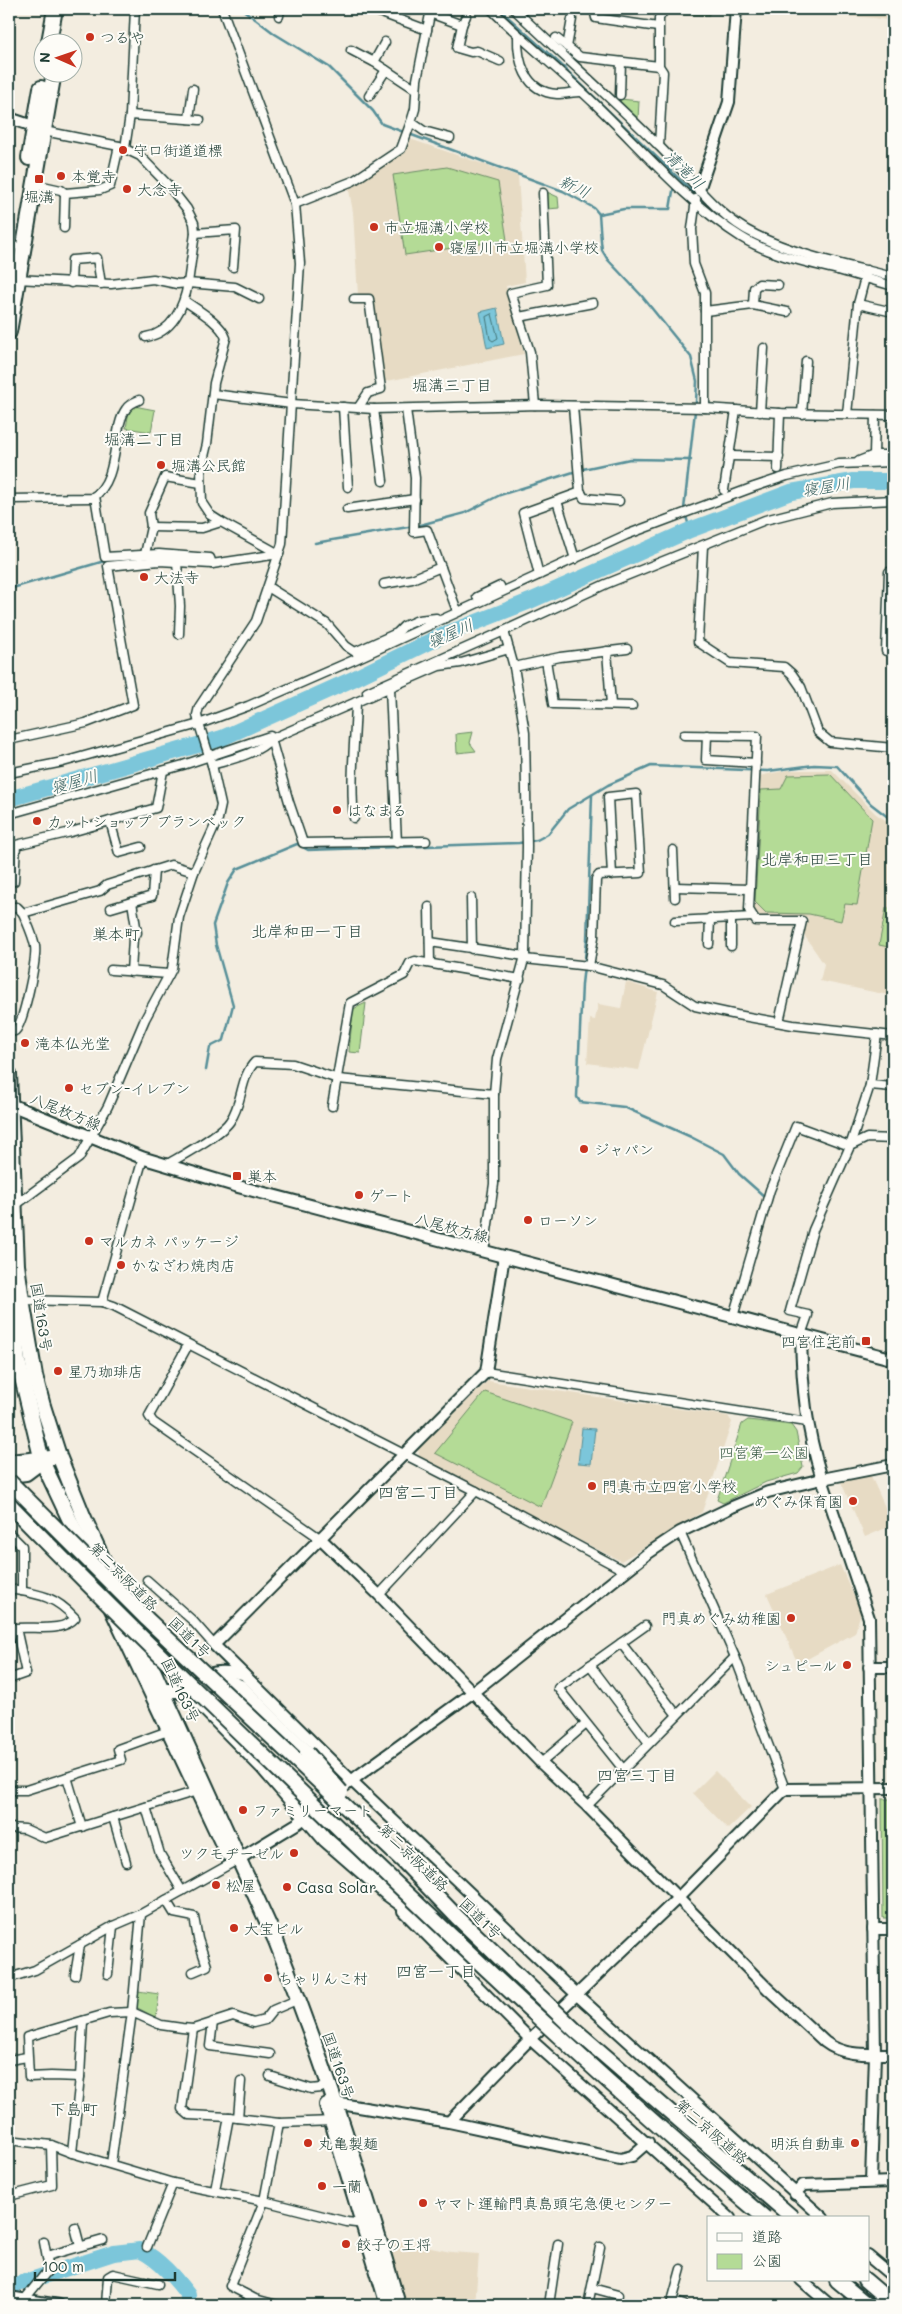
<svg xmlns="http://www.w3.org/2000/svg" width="902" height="2314" font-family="Mali,'Klee One',sans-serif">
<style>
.built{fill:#e7dbc4}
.green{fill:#b4db96;stroke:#6a8c65}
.water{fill:#7bc6da;stroke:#568f98}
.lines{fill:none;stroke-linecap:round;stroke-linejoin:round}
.shore{stroke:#447476;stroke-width:1}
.stream{stroke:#568f98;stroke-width:2.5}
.river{stroke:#7bc6da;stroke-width:16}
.street-casing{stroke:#1f3d34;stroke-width:11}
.secondary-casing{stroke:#1f3d34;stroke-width:14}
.primary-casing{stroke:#1f3d34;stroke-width:15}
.highway-casing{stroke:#1f3d34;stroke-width:18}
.street{stroke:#fdfcf7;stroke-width:8}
.secondary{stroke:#fdfcf7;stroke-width:10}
.primary{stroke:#fdfcf7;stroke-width:11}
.highway{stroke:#fdfcf7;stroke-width:14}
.highway-bridge-casing{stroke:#1f3d34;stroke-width:18;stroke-linecap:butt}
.highway-bridge{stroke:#fdfcf7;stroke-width:14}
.poi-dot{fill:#c8321e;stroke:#fdfcf7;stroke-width:2}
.labels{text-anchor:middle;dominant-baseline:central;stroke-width:4;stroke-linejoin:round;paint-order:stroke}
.poi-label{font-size:15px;fill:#1f3d34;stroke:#fdfcf7;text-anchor:start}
.street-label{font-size:15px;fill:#1f3d34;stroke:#fdfcf7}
.park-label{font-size:15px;fill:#3d5d48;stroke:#fdfcf7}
.water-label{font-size:16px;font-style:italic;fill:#365f5e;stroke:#fdfcf7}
.neighbourhood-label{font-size:16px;fill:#1f3d34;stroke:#fdfcf7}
</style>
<rect width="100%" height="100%" fill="#f3ede0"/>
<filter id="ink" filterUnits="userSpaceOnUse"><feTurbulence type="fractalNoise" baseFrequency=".02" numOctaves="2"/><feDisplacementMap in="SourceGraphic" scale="10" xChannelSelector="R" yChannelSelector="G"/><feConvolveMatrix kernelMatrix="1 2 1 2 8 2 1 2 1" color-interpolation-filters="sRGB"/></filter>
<g filter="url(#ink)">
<g class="built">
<path d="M743,9H893V21L875,18Z"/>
<path d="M407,138L518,176L525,282L506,286L524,354L382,382L370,297L358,296L353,212L348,185L403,150Z"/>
<path d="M788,770H832L876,814L893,825V996L820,981L824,964L804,935L808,917H760L753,909L759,776Z"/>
<path d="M626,982L658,992L639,1070L587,1063L590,1019L595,1020L598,1004L621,1008Z"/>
<path d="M488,1381L728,1416L732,1422L702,1512L621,1561L420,1460L418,1449Z"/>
<path d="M871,1476L893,1525L865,1537L841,1482Z"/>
<path d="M840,1565L861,1612L855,1633L798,1664L767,1594Z"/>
<path d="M715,1771L751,1807L728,1829L693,1793Z"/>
<path d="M396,2241L451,2252L479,2254L475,2305H403L391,2258L389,2244Z"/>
</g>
<g class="green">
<path d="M675,9H709V15L676,14Z"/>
<path d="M621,99L639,101L638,119L620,103Z"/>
<path d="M447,167L498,182L507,240L405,255L393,175Z"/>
<path d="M547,192L558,197L559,208L548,209Z"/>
<path d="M134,406L155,410L151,432L126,428L129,411Z"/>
<path d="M473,732L470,743L476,751L457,753L456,734Z"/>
<path d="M830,774L872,819L857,905L845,904L841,921L809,914L766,913L755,902L761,790L781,789L788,775Z"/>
<path d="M886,908L893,909V948L879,945Z"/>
<path d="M366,1003L360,1053L349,1052L353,1009Z"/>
<path d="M485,1392L572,1422L541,1507L435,1453Z"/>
<path d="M748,1420L791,1425L796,1432L803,1467L798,1473L766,1482L723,1503L717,1500L742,1424Z"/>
<path d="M882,1799H893V1918H883Z"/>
<path d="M138,1991L159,1994L156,2018L136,2007Z"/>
</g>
<g class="water">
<path d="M497,308L504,344L487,348L480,312Z"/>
<path d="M582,1428L595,1429L591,1464L578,1463Z"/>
</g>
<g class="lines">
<path class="shore" d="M492,314L498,338L493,341L490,339L486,317Z"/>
<g class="stream">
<path d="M242,9L275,34L329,67L373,111L382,124L563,191L594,208L599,214L601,241L602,250L608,260L641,295L691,357L697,381L696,402L684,509L690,530"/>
<path d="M499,9L559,63L703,202L751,238L788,254"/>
<path d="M599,214L624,209H670L674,185"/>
<path d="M315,543L420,525L465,513L500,495L583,469L630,459L691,460"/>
<path d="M9,589L101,562L133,559"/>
<path d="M592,795L587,940L582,984L577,1097L580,1102L624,1107L691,1137L724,1154L739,1174L765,1197"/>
<path d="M206,1070L210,1047L224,1040L233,1005L216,945L213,925L228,883L237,869L297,844L308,850L519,843L537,840L548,834L568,809L608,785L651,766L768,771L814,765L837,766L871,804L893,821"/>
</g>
<g class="river">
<path d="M9,799L222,738L353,679L441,636L530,601L690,530L791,492L853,481H893"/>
<path d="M9,2287L114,2253L140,2250C160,2260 174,2277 188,2295V2305"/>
</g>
<defs>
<g id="street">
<path d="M371,9L427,30"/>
<path d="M431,9L417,80L415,109L411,122L424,131L450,138"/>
<path d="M491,9C524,42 561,71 595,104C640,147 688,204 741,237C770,255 806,262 838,270"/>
<path d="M514,9C562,55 612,99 659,146C690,177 716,216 756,235C799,256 847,265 893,277"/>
<path d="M594,9L596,18L658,27"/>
<path d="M430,13L462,25"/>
<path d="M279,16L280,9"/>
<path d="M466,16L462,25L457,48L471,52L477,51L500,61"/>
<path d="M518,35C517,61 525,92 557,94C565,94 573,92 581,92"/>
<path d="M556,38L580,57L659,66"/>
<path d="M567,47L572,19"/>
<path d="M351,50L374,62L415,89"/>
<path d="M374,62L385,42"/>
<path d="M620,95L621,62"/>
<path d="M369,96L386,70"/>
<path d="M130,115L200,120"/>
<path d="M189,119L193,89"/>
<path d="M44,131L119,146L140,156L169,186L187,209L194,223L195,233L188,283L235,287L259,299"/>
<path d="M659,146L663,72L659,66V18L665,9"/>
<path d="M125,148L130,115L135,9"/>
<path d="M34,184L61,190L65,193"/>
<path d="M696,199L692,229L694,264L705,293V408"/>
<path d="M295,204L353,181L401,149L411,122"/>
<path d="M64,228L65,193L100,190L110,186L119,146"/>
<path d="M195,233L236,230L233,267"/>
<path d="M9,246H14"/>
<path d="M839,265L838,270L893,286"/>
<path d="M17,279L111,284L153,279L177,284L188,283C184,307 172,333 146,337"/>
<path d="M71,283L72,260L97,258L101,284"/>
<path d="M354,299H369L381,389L368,393L358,408"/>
<path d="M185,301C198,310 221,323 226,338L214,383L207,444L201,469L202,503L210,515L221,522L279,554"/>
<path d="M858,304L893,312"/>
<path d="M753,305L754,288L759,284L778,285"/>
<path d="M705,311L753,305L787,312"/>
<path d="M519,317L593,303"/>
<path d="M213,394L292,404L374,409L539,405L705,408L780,413L893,415"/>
<path d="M535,405L530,352L511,293L547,285L543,193"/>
<path d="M573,406L580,491L584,498L619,501"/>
<path d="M343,407L348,487"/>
<path d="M374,409L383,481"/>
<path d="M406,409L415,478L414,532L427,530L456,608"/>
<path d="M760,412L764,348"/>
<path d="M802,414L806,361"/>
<path d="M847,414L858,304L867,270"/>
<path d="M874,455L875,415"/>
<path d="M729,456L779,457"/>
<path d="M859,461L874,455H893"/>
<path d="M778,469L780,413"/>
<path d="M724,490L736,410"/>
<path d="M95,496L105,557L159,554L210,558L212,564"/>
<path d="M9,499L92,498C121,480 111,430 126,409C129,404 134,402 139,400"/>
<path d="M557,501L575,559"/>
<path d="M347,509L415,499"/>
<path d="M151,527L202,528L221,522"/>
<path d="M703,546L698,642L730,663L784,667L792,674L801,687L818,732L830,742L893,748"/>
<path d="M145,554L151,527L149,513L165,477L201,483"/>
<path d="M177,562L180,606L179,634"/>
<path d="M889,572L886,651H893"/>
<path d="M539,575L523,513L581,492"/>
<path d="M384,584L412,579L441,567"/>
<path d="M268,587L327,624L346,646L355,652L397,633L404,626L418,620L436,618"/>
<path d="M477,597L500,586"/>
<path d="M607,651L611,705"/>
<path d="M546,660L553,704L632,706"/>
<path d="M514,667L560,657L627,649"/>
<path d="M390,688L397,843"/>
<path d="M367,692L504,631"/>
<path d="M684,735L757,736L749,910L756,921H802L779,1022"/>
<path d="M707,735L706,760L756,763"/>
<path d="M271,739L289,802L303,843L426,841"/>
<path d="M9,740L86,723L133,705L108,566L159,561L212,564L279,554"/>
<path d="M212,765C232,759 257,754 271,739"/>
<path d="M9,773L63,762L199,724L248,706L356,659L626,535L754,487L787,476L839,464L893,462"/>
<path d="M9,814L183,765L270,736L271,739L439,666L461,663L509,649"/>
<path d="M354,818C350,780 355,741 356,702"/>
<path d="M110,821L119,853L141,847"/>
<path d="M673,850L675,898"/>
<path d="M9,882L14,881L16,845L71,832L156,808L163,771"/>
<path d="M675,887L750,889"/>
<path d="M471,898L472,949"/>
<path d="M9,907H17L23,913L100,891L107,885L171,865L194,872"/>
<path d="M429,907L430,963"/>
<path d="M111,908L152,896L154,870"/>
<path d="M675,921L753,917"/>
<path d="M430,942L525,956"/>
<path d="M709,944L710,918"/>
<path d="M731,946V918"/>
<path d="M525,959L589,966L663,985L695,1006L737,1015L793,1025L893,1036"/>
<path d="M589,966L594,937L596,879L599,875L641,873L636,794L608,797L612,875"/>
<path d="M111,970L169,974"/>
<path d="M131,972L133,938L137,933L132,902"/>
<path d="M9,1032L15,1031C24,1023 37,958 35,946C33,935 27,923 23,913"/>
<path d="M870,1085L893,1087"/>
<path d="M332,1106L350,1003L404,975L410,963L415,961L520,979"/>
<path d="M166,1165C181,1156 222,1134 230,1121C243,1103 240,1077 255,1062L293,1064L338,1079L494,1094"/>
<path d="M13,1207L79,1158L108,1106L145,1019L172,969L179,917L194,872L218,819L221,805L212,765L199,724L197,715L199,707L256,621L282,544L300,263L295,204L222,9"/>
<path d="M484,1251L494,1184V1094L497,1059L525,956L527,846L525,733L514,667L504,631L606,584L765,520L832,503L893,500"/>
<path d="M22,1300L102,1302L114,1306L476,1491L625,1571"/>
<path d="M102,1302L143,1158"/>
<path d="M733,1317L770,1190L796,1126L850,1146L867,1138L893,1139"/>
<path d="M801,1335L808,1315L790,1311L813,1230L850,1146L870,1085L877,1034"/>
<path d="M188,1345L149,1416L153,1422L321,1539"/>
<path d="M486,1372L807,1422"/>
<path d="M680,1532L735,1657L785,1789"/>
<path d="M9,1533L22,1546V1591"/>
<path d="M147,1580L192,1620L214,1645"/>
<path d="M9,1589C38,1594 54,1595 75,1618C62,1633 35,1626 16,1628L26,1673L9,1679"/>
<path d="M379,1595L476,1491"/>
<path d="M621,1643L645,1626"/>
<path d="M590,1665L649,1743"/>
<path d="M541,1763L586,1724"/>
<path d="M623,1769L558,1688L621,1643L677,1715"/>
<path d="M67,1777L82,1827"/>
<path d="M9,1793L12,1790H26L121,1760L118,1749L168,1731"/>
<path d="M587,1806L735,1657"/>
<path d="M146,1807L160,1854L182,1891"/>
<path d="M113,1817L126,1862"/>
<path d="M9,1828L25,1829L45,1838L200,1790"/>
<path d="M166,1900L174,1913L194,1917L198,1939L207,1966L193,1972"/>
<path d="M108,1974L113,1926"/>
<path d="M75,1975L80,1945"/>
<path d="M9,1978L35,1970L113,1926L141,1914L239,1859"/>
<path d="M213,2022L210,2046L270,2054"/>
<path d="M193,2029L182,2109L189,2115L229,2117L279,2123L334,2121"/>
<path d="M9,2060L27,2057"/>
<path d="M270,2076L311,2089L321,2088"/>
<path d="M80,2077L51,2076L29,2077L27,2037L109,2013L132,2012L161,2025L182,2028L193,2029L233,2016L253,2023L265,2020L273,2010L299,1999"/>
<path d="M238,2118L241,2081"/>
<path d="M9,2140L51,2145L72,2153L173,2183L264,2201L347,2222L364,2224"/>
<path d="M72,2153L80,2077L83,2021"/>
<path d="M111,2164L132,2012L141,1914"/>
<path d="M215,2190L229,2117"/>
<path d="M9,2196L52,2185L51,2145"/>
<path d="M75,2227L80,2246"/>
<path d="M147,2247L173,2183"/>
<path d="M47,2256L103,2240"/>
<path d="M592,2288L618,2295"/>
<path d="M672,2301L684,2305"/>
<path d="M25,2305L24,2300L49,2269L44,2242"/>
<path d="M106,2305L108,2277L113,2274L158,2284"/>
<path d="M277,2305L255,2299L230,2286L264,2201L279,2123"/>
<path d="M549,2305L558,2244"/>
<path d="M588,2305L600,2247"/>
<path d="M671,2305L681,2269"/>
</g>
<g id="secondary">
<path d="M9,118L39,128"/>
<path d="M699,190L729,102L736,9"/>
<path d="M504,1256L486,1372L214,1645L353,1782L576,1994L823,2218"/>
<path d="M801,1335C802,1388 806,1428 822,1479L893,1465"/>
<path d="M321,1539L379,1595L541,1763L587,1806L768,1989L825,2042C844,2057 870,2054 893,2054"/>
<path d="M869,1667H893"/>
<path d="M201,1677C215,1670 228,1671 243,1674"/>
<path d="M239,1859L298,1823L359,1775L472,1693L647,1554L680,1532L732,1507L768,1492L822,1479L869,1618L875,2054L871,2182"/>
<path d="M403,1911L530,2039L730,2218"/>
<path d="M873,1929H893"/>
<path d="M335,2103L449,2122L620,2159L632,2156L648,2142"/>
<path d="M449,2122L530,2039L678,1898L785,1789L893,1788"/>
<path d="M795,2194L803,2185L893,2182"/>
<path d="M868,2256L893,2277"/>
<path d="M801,2280L830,2305"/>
<path d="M9,2297L59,2305"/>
</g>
<path id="primary" d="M9,1104L143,1158L240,1187L893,1359"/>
<g id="highway">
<path d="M49,42L55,9"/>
<path d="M29,158L41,88"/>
<path d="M9,332L54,72"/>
<path d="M9,1074L17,1265L22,1300L35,1376L43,1406L59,1456L84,1518L276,1941C323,2060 363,2182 398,2305"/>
<path d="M9,1281L18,1361L42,1461L227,1853"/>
<path d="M9,1462L51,1458"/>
<path d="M9,1475L26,1473L42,1461"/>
<path d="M180,1685L228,1682L240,1687L307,1753"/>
<path d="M155,1693L163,1690H178L195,1698L263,1767L325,1839L387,1893L413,1912L469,1963"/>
<path d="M327,2105L388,2305"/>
<path d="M837,2280L867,2305"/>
<path d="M865,2280L893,2304"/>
</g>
</defs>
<use href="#street" class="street-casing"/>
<use href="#secondary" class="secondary-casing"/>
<use href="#primary" class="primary-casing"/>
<use href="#highway" class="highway-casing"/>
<use href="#street" class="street"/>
<use href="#secondary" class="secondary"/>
<use href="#primary" class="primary"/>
<use href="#highway" class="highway"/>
<defs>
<g id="highway-bridge">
<path d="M9,1481L147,1619L404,1862L457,1917L575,2030L793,2218"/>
<path d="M9,1504C113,1611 221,1715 329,1819C471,1956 614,2091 765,2218"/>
<path d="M307,1753L341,1792"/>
</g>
</defs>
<use href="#highway-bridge" class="highway-bridge-casing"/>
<use href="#highway-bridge" class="highway-bridge"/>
</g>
</g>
<g class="poi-dot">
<circle cx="90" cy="37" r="5"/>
<circle cx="123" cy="150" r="5"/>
<circle cx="61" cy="176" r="5"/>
<rect x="34" y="174" width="10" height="10" rx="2.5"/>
<circle cx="127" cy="189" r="5"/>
<circle cx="374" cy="227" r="5"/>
<circle cx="439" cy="247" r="5"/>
<circle cx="161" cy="465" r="5"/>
<circle cx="144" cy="577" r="5"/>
<circle cx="337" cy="810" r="5"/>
<circle cx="37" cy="821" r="5"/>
<circle cx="25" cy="1043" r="5"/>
<circle cx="69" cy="1088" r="5"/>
<circle cx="584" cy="1149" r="5"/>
<rect x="232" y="1171" width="10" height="10" rx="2.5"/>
<circle cx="359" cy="1195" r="5"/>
<circle cx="528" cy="1220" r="5"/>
<circle cx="89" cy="1241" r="5"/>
<circle cx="121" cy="1265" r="5"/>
<rect x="861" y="1336" width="10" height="10" rx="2.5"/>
<circle cx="58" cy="1371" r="5"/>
<circle cx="592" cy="1486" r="5"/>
<circle cx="853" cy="1501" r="5"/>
<circle cx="791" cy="1618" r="5"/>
<circle cx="847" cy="1665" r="5"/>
<circle cx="243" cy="1810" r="5"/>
<circle cx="294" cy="1853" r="5"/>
<circle cx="216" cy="1885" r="5"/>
<circle cx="287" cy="1887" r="5"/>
<circle cx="234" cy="1928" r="5"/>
<circle cx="268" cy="1978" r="5"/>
<circle cx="308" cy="2143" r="5"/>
<circle cx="855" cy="2143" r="5"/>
<circle cx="322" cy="2186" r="5"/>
<circle cx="423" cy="2203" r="5"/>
<circle cx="346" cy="2244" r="5"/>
</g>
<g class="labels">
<g class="poi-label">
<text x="100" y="37">つるや</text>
<text x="133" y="150">守口街道道標</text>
<text x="71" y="176">本覚寺</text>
<text x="137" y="189">大念寺</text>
<text x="39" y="196" text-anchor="middle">堀溝</text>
<text x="384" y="227">市立堀溝小学校</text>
<text x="449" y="247">寝屋川市立堀溝小学校</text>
<text x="171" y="465">堀溝公民館</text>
<text x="154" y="577">大法寺</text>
<text x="347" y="810">はなまる</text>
<text x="47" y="821">カットショップ ブランベック</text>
<text x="35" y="1043">滝本仏光堂</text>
<text x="79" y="1088">セブン-イレブン</text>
<text x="594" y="1149">ジャパン</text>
<text x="247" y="1176">巣本</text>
<text x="369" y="1195">ゲート</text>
<text x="538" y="1220">ローソン</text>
<text x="99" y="1241">マルカネ パッケージ</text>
<text x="131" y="1265">かなざわ焼肉店</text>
<text x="856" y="1341" text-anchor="end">四宮住宅前</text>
<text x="68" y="1371">星乃珈琲店</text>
<text x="602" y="1486">門真市立四宮小学校</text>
<text x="843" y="1501" text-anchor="end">めぐみ保育園</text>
<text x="781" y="1618" text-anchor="end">門真めぐみ幼稚園</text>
<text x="837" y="1665" text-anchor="end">シュピール</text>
<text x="253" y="1810">ファミリーマート</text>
<text x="284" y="1853" text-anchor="end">ツクモヂーゼル</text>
<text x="226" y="1885">松屋</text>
<text x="297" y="1887">Casa Solar</text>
<text x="244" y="1928">大宝ビル</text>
<text x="278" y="1978">ちゃりんこ村</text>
<text x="318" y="2143">丸亀製麺</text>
<text x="845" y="2143" text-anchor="end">明浜自動車</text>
<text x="332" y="2186">一蘭</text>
<text x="433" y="2203">ヤマト運輸門真島頭宅急便センター</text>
<text x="356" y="2244">餃子の王将</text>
</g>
<g class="street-label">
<text transform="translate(66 1111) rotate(22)">八尾枚方線</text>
<text transform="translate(452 1227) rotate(15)">八尾枚方線</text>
<text transform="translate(42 1317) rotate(81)">国道163号</text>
<text transform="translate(124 1576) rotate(45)">第二京阪道路</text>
<text transform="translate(190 1637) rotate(44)">国道1号</text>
<text transform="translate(181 1690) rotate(65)">国道163号</text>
<text transform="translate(414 1857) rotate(44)">第二京阪道路</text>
<text transform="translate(481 1918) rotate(44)">国道1号</text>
<text transform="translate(339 2065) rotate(71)">国道163号</text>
<text transform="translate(712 2131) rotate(41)">第二京阪道路</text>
</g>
<g class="park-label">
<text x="764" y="1452">四宮第一公園</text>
</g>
<g class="water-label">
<text transform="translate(685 169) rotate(44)">清滝川</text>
<text transform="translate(575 186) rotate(26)">新川</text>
<text transform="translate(826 486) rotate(-9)">寝屋川</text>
<text transform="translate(450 633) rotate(-23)">寝屋川</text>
<text transform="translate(74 781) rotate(-16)">寝屋川</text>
</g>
<g class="neighbourhood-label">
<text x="452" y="384">堀溝三丁目</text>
<text x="144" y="438">堀溝二丁目</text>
<text x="817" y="858">北岸和田三丁目</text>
<text x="307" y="930">北岸和田一丁目</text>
<text x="116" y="933">巣本町</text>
<text x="418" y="1491">四宮二丁目</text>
<text x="637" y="1774">四宮三丁目</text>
<text x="436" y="1970">四宮一丁目</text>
<text x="74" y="2108">下島町</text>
</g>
</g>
<rect width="902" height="2314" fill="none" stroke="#fdfcf7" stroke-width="30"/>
<rect x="15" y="15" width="872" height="2284" fill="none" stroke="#1f3d34" stroke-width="2" filter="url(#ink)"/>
<rect x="707" y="2216" width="162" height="65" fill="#fdfcf7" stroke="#a4b0a9"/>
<rect x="717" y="2233" width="25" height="8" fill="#fdfcf7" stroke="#a4b0a9"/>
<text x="752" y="2242" font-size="15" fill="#1f3d34">道路</text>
<rect x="717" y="2254" width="25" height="15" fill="#b4db96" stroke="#a4b0a9"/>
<text x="752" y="2266" font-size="15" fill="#1f3d34">公園</text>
<g transform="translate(58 58) rotate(272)"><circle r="24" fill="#fdfcf7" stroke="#a4b0a9"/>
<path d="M0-4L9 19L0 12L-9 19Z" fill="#c8321e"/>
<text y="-8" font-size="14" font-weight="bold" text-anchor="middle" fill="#1f3d34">N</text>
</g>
<path d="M35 2272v8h140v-8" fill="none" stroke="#1f3d34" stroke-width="2.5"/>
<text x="42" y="2272" font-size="15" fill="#1f3d34" stroke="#fdfcf7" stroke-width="4" paint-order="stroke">100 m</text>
</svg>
